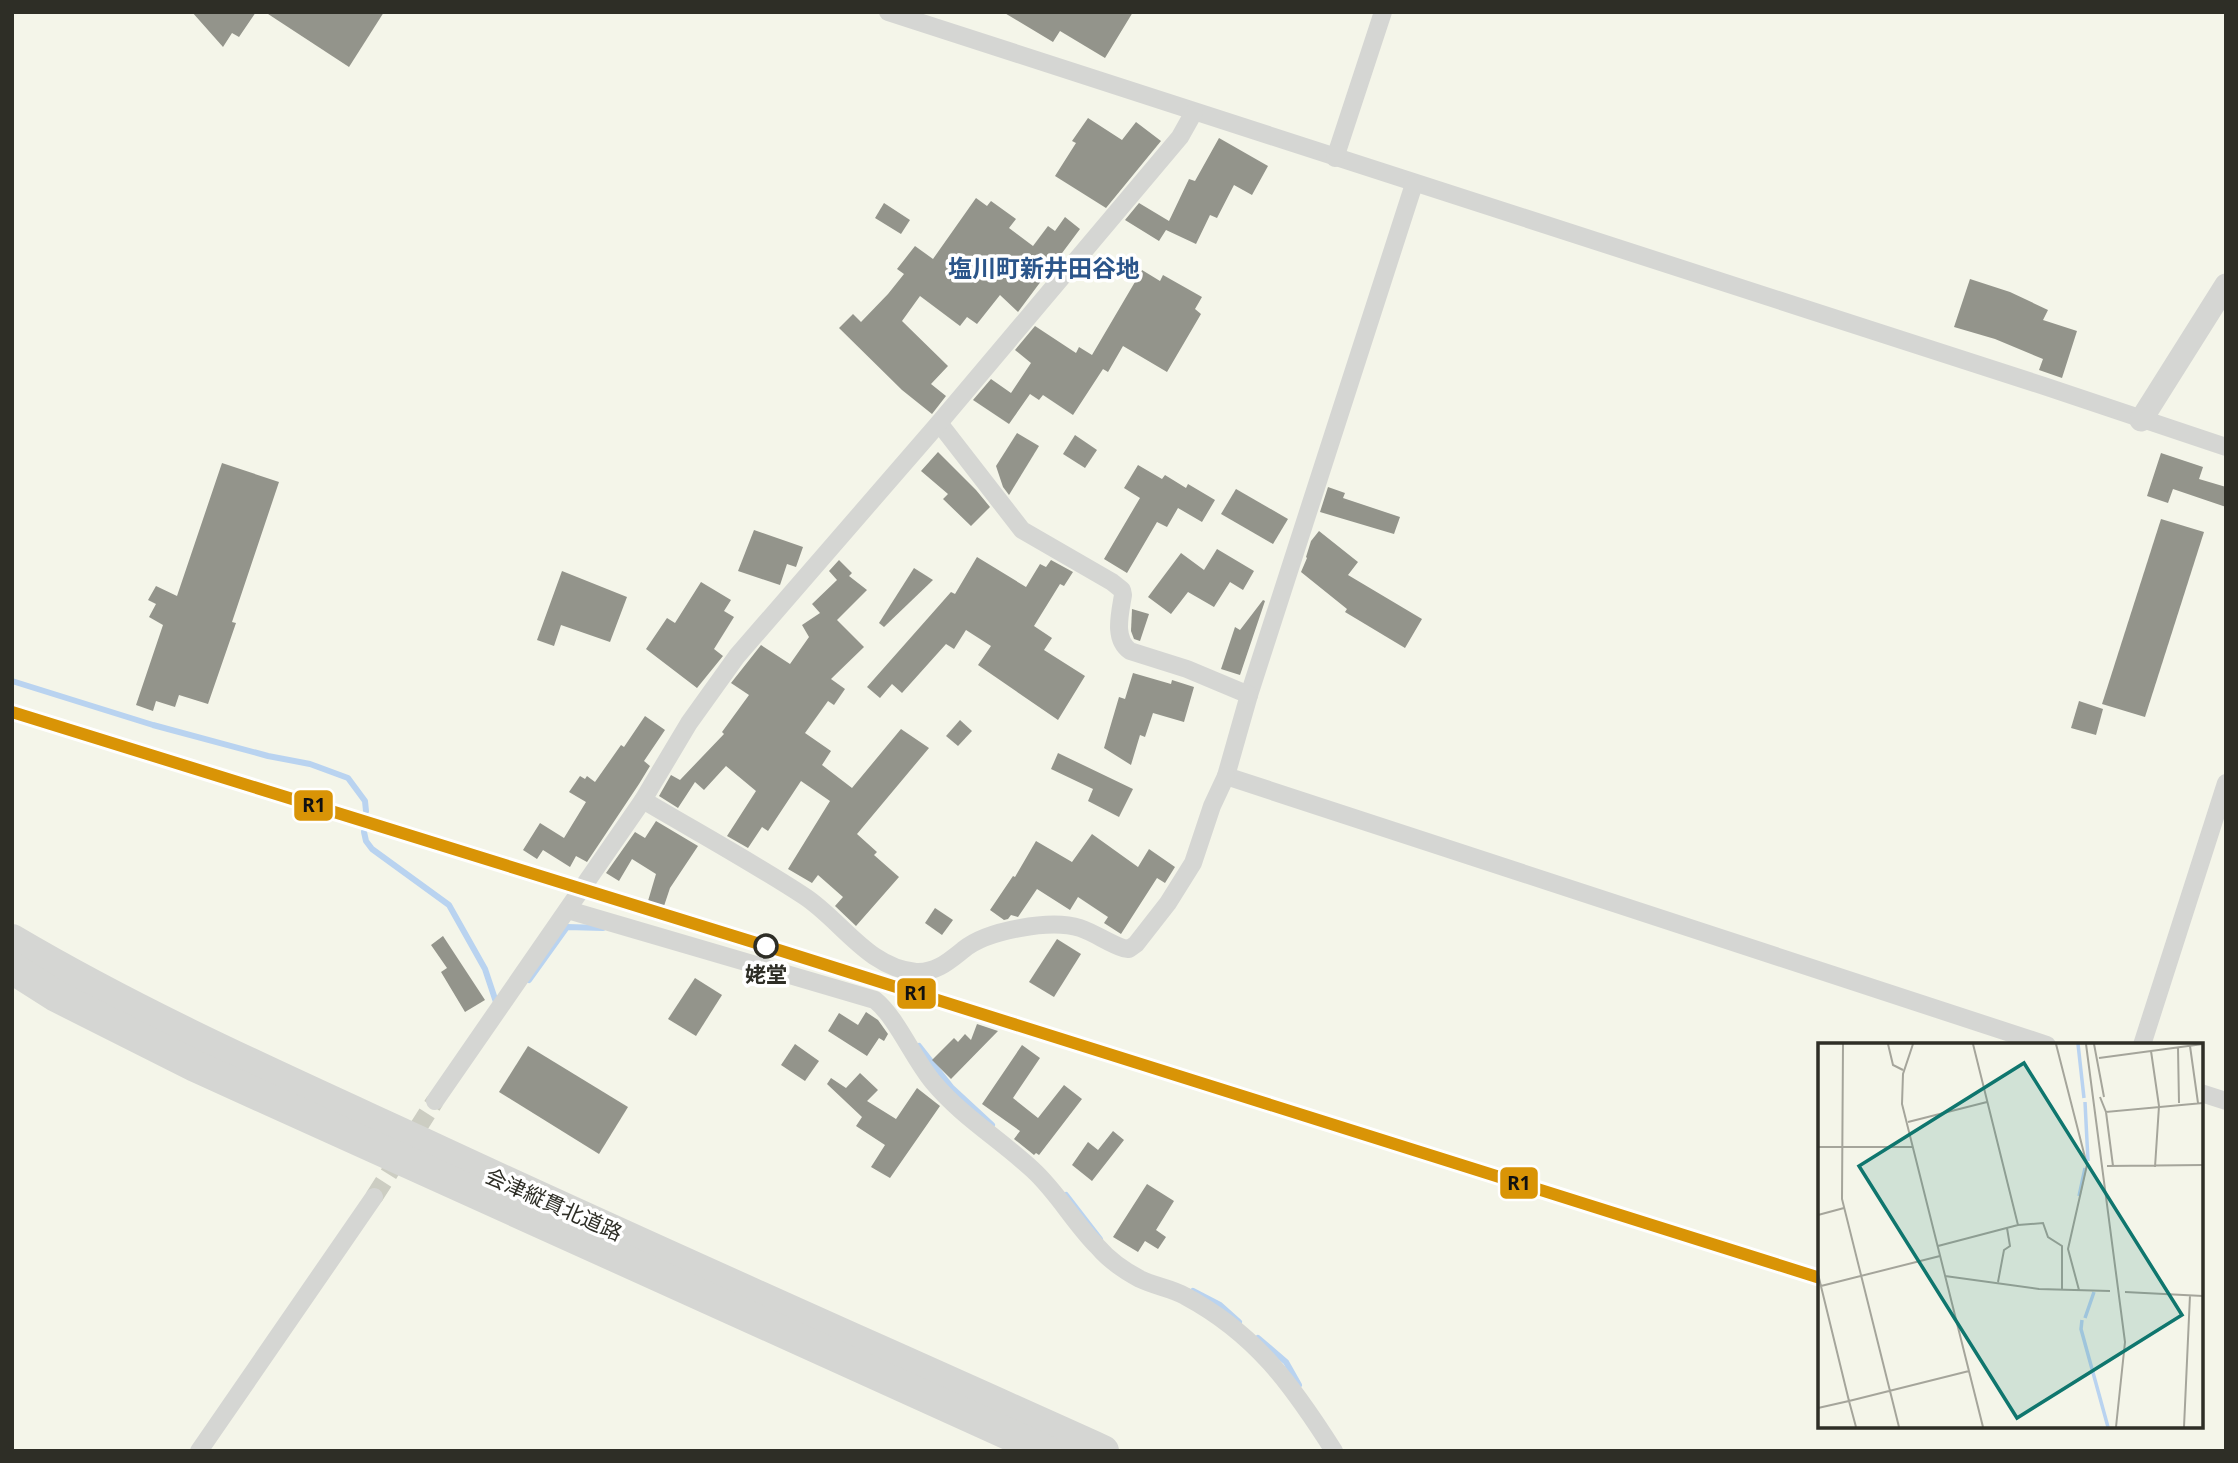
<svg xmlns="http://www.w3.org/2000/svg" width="2238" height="1463" font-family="'Noto Sans','Noto Sans JP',sans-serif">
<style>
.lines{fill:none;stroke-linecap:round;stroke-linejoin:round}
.stream{stroke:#b9d3f0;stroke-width:6}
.building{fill:#93948b}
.minor-tunnel{stroke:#cccdc2;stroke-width:18;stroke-dasharray:18 9;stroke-linecap:butt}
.minor{stroke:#d5d6d3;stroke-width:18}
.tertiary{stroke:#d5d6d3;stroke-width:23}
.motorway{stroke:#d5d6d3;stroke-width:32}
.rail-1-casing{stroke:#fff;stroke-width:18}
.rail-1{stroke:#d99406;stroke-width:12}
.stop-dot{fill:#fff;stroke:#2e2e26;stroke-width:3.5}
.labels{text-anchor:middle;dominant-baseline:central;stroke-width:7;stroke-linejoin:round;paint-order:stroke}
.stop-label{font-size:21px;font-weight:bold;fill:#2e2e26;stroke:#fff}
.street-label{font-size:21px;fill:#2e2e26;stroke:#fff}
.quarter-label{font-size:24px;font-weight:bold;fill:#2b558a;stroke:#fff}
.inset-river{fill:none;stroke:#b9d3f0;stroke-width:3.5}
.inset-road{fill:none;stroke:#a5a59b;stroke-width:2}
.view{fill:#0f766e;fill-opacity:0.15;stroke:#0f766e;stroke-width:3.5}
.inset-edge{fill:none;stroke:#2e2e26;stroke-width:3.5}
.line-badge{stroke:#fff;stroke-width:2.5}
.pale-badge-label{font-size:19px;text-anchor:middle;font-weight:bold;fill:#111}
</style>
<rect width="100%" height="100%" fill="#f4f5e9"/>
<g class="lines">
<g class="stream">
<path d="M12,681L153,725L268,756L310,764L348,778L365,801L366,811"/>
<path d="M364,832L366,841L372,849L449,905L485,969L497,1005"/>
<path d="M529,980L567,927L603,928"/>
<path d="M919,1046L952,1088L992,1125"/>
<path d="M1066,1195L1100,1239"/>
<path d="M1193,1291L1220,1305L1239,1322"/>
<path d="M1258,1338L1286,1362L1299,1385"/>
</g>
</g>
<g class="building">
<path d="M192,12H256L239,37L232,33L223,47Z"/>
<path d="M265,12H384L349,67Z"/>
<path d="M1003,12H1133L1105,58L1060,31L1053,42Z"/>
<path d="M1088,118L1122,140L1136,122L1161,141L1106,208L1055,176L1076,143L1072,141Z"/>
<path d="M1219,138L1268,166L1252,195L1234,185L1217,218L1210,215L1196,244L1166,230L1159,241L1125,220L1139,203L1169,221L1189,179L1195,181Z"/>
<path d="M976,198L987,206L991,201L1016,219L1009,228L1033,246L1048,226L1055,231L1065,217L1080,229L1018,312L1000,295L977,324L967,317L960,326L920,296L902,321L948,366L931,384L946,396L932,414L902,390L839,328L853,314L861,322L888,294L904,274L897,269L915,246L933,259Z"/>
<path d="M884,203L910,220L901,234L875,218Z"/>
<path d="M1142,270L1160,281L1163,275L1202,297L1195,309L1201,314L1167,372L1123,346L1108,372L1103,369L1073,415L1043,395L1039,400L1030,394L1009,424L973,400L991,379L1011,393L1031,363L1015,350L1035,326L1076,353L1079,347L1092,355Z"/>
<path d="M1970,279L2010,292L2048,310L2043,320L2077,331L2062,378L2039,370L2043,359L1995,339L1954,327Z"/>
<path d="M1017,433L1039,446L1009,495L1003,487L996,466Z"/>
<path d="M1075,435L1097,450L1085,468L1063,454Z"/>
<path d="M938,452L976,490L990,507L971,526L943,499L948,494L921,471Z"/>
<path d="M2161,453L2203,467L2199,479L2226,487V507L2173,489L2168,503L2147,496Z"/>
<path d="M222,463L279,482L232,622L236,623L208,704L179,695L175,707L156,701L153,711L136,705L163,625L149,617L156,604L148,600L156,586L177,596Z"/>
<path d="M1138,465L1162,479L1165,475L1186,488L1188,484L1215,500L1202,522L1178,508L1167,527L1157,522L1127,573L1104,559L1140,498L1124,488Z"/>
<path d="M1328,487L1345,493L1343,498L1400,517L1394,534L1320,512Z"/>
<path d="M1236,489L1288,519L1273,544L1221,514Z"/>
<path d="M2161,519L2204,532L2145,717L2102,704Z"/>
<path d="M754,530L803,547L796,567L787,564L780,585L738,571Z"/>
<path d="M1319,531L1358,562L1348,575L1422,619L1405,648L1345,612L1347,609L1301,572L1307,558L1306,557L1311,541Z"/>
<path d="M1217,549L1254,571L1243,590L1230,582L1214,607L1188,592L1171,614L1148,597L1181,553L1204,570Z"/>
<path d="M977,557L1026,587L1040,564L1046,567L1051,560L1073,572L1064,586L1060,584L1034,626L1052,638L1044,650L1085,676L1058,720L978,665L991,646L966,630L954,649L946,644L902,693L892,684L880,698L867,687L951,592L955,594Z"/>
<path d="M839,560L852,573L849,576L867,590L837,620L864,647L831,679L845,689L834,705L828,701L805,733L831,751L822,765L852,788L901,729L929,748L857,834L877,852L874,855L899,877L856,926L835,906L843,897L818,875L812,883L788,869L830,801L801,781L768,831L762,827L748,848L727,836L756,791L726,766L704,790L695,782L678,808L659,796L671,775L680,780L724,734L722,732L749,695L731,683L761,645L790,664L809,637L802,625L820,613L812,604L837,580L829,571Z"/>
<path d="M914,568L933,580L884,627L879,623Z"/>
<path d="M562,571L627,597L610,642L561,625L554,646L537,640Z"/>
<path d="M701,582L731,600L724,611L734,617L714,649L723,656L697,688L646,649L667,618L675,623Z"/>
<path d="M1263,600L1265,601L1240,675L1221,669L1235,627L1240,630Z"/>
<path d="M1132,609L1149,614L1140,641L1134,639L1131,631Z"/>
<path d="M1133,673L1171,684L1172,680L1194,687L1184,722L1153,713L1145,737L1140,735L1131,765L1104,748L1119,697L1125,699Z"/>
<path d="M2079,701L2103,709L2096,735L2071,728Z"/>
<path d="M645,716L665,730L644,761L650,766L639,784L587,862L576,856L570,867L543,850L537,859L523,850L540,823L564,838L586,802L569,792L580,776L585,779L587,776L595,782L621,745L624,747Z"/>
<path d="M960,720L972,731L958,746L946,736Z"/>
<path d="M1058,753L1133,789L1119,817L1088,801L1093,789L1051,769Z"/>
<path d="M656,821L698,846L670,888L664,906L648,901L656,874L632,859L619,881L606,873L635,832L645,838Z"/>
<path d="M1092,834L1138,867L1149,849L1175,867L1165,883L1157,878L1121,934L1104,923L1108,917L1078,897L1070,910L1037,889L1018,917L1011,915L1008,919L1004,920L990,910L1013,876L1015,877L1036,841L1072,862Z"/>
<path d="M935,908L953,920L942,935L925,923Z"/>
<path d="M443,936L485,1000L465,1012L441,972L447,968L431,945Z"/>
<path d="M1057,939L1081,954L1054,997L1029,982Z"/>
<path d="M695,978L722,995L696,1036L668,1019Z"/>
<path d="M866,1012L878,1020L888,1034L884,1041L879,1038L867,1056L828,1031L839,1013L858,1025Z"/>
<path d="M977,1024L998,1031L951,1079L932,1060L954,1038L958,1042L965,1034L971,1040Z"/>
<path d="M795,1044L819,1061L805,1081L781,1065Z"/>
<path d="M1022,1045L1040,1058L1013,1098L1038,1118L1064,1085L1082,1099L1039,1155L1036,1153L1034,1155L1014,1139L1020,1131L982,1104Z"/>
<path d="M528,1046L628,1107L599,1154L499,1092Z"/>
<path d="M860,1073L878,1090L867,1101L896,1119L917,1088L940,1106L890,1178L871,1167L885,1145L856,1126L862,1117L827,1084L831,1078L846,1088Z"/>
<path d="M1113,1131L1124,1140L1092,1181L1072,1165L1088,1142L1098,1150Z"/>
<path d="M1147,1184L1174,1201L1156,1230L1166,1237L1158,1249L1145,1241L1138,1252L1113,1237Z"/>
</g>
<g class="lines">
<path class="minor-tunnel" d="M374,1197L435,1101"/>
<g class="minor">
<path d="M888,12L2044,386L2226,447"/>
<path d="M1335,158L1383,12"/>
<path d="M1414,184L1249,695L1226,776L2047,1045"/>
<path d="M939,423L1022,530L1112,582L1122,590L1123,595C1120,614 1113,639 1130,651L1187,669L1249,695"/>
<path d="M643,800C697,832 752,862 804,896C841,920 868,968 916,972C936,973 949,961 963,950C987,930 1051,919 1080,928C1095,933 1108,943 1123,948L1129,949L1136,944L1168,903L1193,863L1212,806L1226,776"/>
<path d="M568,910L875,1000C897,1018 913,1058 933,1082C961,1116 1001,1140 1033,1170C1058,1193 1074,1223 1098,1247C1109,1260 1125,1271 1140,1279C1154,1286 1171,1288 1185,1296C1256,1334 1292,1385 1334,1451"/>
<path d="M2142,1045L2226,783"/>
<path d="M2201,1093L2226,1101"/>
<path d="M435,1101L643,800L689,723L737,656L939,423L1180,137L1194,112"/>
<path d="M199,1451L374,1197"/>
</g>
<path class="tertiary" d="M2141,420L2226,285"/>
<g class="motorway">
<path d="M12,940C144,1018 285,1080 424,1144C649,1249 877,1349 1103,1451"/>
<path d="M12,968L56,996L195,1066L1046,1451"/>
</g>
<defs>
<path id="rail-1" d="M12,712L766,946L1820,1278"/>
</defs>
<use href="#rail-1" class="rail-1-casing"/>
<use href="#rail-1" class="rail-1"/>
</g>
<circle class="stop-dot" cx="766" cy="946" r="11"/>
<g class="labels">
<g class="stop-label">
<text x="766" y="974">姥堂</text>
</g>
<g class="street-label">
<text transform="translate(554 1204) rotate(24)">会津縦貫北道路</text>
</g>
<g class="quarter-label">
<text x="1044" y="267">塩川町新井田谷地</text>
</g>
</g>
<g transform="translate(1818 1043)">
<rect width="385" height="385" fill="#f4f5e9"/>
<path class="inset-river" d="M260,1L266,55M267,59L270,118M261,153L267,125M267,275L276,249M264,277L263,286L290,384"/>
<path class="inset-road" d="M25,1L24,156L81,384M70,1L75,22L85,27M95,1L85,31L84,61L165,384M238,1L269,122L250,206L261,247M268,1L307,299L298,384M276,1L286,54M372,3L380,60M360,5L361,60M333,8L341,63L337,124M281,15L385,1M282,54L288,69L385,60M288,69L295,123M90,79L169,59M0,104H95M289,123L385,122M0,172L26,165M200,182L225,180L230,194L244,203V246M120,203L200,182L155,1M0,231L31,358L151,328M127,233L221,246L292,248M180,239L186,207L192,203L189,185M3,243L122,213M307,249L385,253M0,365L31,358L38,384M366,384L372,252"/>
<path class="view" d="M206,20L364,272L199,375L41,123Z"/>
<rect width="385" height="385" class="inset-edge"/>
</g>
<g class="line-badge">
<rect x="293" y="789" width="41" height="33" rx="7" fill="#d99406"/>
<rect x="896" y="977" width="41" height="33" rx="7" fill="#d99406"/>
<rect x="1499" y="1166" width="40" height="34" rx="7" fill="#d99406"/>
</g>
<g class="pale-badge-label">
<text x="314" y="812">R1</text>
<text x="916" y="1000">R1</text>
<text x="1519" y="1190">R1</text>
</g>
<rect width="2238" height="1463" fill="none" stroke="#2e2e26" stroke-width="28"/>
</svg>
